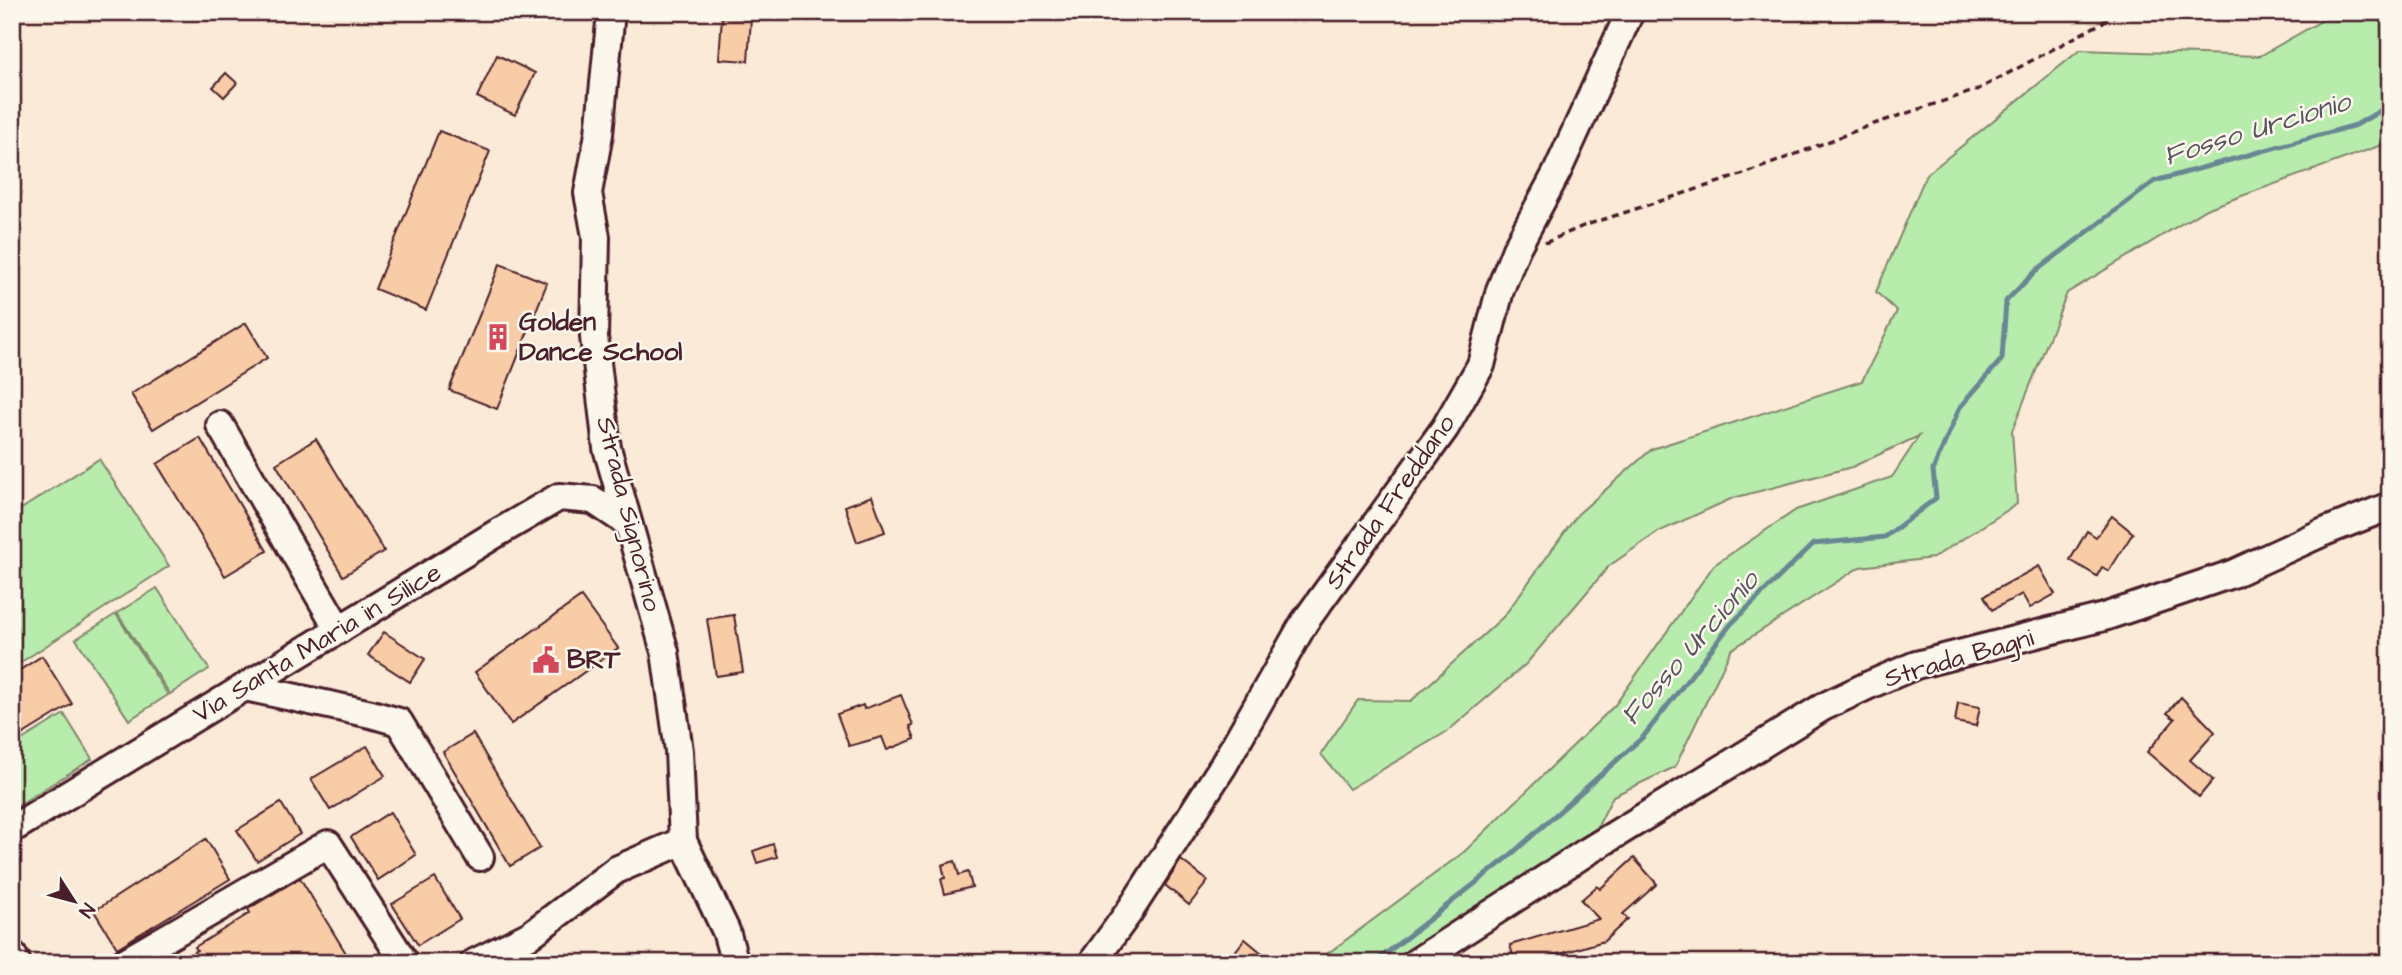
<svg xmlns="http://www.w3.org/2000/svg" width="2402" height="975" font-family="'Architects Daughter',sans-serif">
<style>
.green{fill:#b8ecad;stroke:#81866c;stroke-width:2}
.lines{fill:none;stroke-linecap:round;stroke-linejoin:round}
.stream{stroke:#698793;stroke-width:5}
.building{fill:#f7cca6;stroke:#4a1f2b;stroke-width:2}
.minor-casing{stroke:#4a1f2b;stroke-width:32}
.path{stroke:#4a1f2b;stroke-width:3.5;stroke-dasharray:7 5;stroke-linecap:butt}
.minor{stroke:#fbf7ec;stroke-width:26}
.labels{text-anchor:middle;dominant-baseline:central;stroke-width:5;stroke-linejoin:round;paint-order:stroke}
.poi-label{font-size:26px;font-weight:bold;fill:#4a1f2b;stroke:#fbf7ec;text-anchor:start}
.street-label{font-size:26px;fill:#4a1f2b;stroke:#fbf7ec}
.water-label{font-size:28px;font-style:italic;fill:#59535f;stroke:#fbf7ec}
</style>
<rect width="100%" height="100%" fill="#faead7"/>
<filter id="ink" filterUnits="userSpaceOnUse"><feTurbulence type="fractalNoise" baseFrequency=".0143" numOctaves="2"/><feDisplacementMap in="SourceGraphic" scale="14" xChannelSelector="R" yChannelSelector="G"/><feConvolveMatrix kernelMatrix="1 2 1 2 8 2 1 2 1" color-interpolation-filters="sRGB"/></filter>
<g filter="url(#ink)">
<g class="green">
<path d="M2337,12H2390V142L2206,209L2067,293L2012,431L2017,504L1933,558L1860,567L1731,650L1675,767L1613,796L1595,832L1395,963H1315L1464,852L1615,705L1714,565L1796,510L1892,477L1919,436L1852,467L1733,498L1658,532L1609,566L1526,664L1448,731L1349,789L1321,754L1358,700L1411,701L1504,616L1578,514L1652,449L1862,381L1897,311L1876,292L1926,175L2080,50L2260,56Z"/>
<path d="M99,459L169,566L12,668V515Z"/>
<path d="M157,588L209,669L170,694L117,613Z"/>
<path d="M116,614L168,695L129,720L76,639Z"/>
<path d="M64,714L92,759L12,809V746Z"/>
</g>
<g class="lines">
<path class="stream" d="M1374,963L1506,859L1643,737L1731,624L1813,544L1885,537L1936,498L1933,470L1960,407L2002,359L2006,301L2037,270L2155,181L2356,125L2390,105"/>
</g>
<g class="building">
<path d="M722,17L751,19L748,61L719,59Z"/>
<path d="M497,55L535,73L515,115L477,97Z"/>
<path d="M226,73L237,83L224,97L213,87Z"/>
<path d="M439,131L490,151L426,310L375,289Z"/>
<path d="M500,264L547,283L497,409L449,390Z"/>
<path d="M246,323L267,358L153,429L131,394Z"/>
<path d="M200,438L267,551L225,576L157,464Z"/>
<path d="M316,439L384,551L343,576L276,464Z"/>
<path d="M872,496L885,532L857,542L845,506Z"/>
<path d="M2112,516L2133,533L2109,571L2102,567L2097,576L2070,560L2087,531L2096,537Z"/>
<path d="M2039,566L2055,594L2030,608L2022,594L1992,610L1984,596Z"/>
<path d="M581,597L618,648L511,724L475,672Z"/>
<path d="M734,615L743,672L716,676L707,619Z"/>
<path d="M384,632L425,659L410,682L368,655Z"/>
<path d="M42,656L72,704L12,741V675Z"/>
<path d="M901,695L913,725L910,726L915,739L887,750L882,737L849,746L837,714L863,705L864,709Z"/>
<path d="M2181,697L2215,732L2190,760L2213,780L2199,797L2147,752L2175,719L2167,713Z"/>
<path d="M1958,703L1980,707L1976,726L1955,722Z"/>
<path d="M473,734L540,848L510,866L443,752Z"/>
<path d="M367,746L385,776L330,810L311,779Z"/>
<path d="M281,803L300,834L257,861L237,830Z"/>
<path d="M390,812L416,855L378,880L351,837Z"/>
<path d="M206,839L230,879L117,948L94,911Z"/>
<path d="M773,844L777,857L757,863L753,851Z"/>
<path d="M1634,858L1657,884L1623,914L1628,919L1604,941L1529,963H1515L1510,945L1599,919L1581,900L1597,886L1600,889Z"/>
<path d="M1181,860L1208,881L1189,905L1165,885Z"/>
<path d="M955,861L959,875L968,872L972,887L945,894L941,879L945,878L942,865Z"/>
<path d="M300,878L352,963H176L197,950L195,947L250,913L248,909Z"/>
<path d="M435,878L460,919L418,945L392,904Z"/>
<path d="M1245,939L1274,963H1226Z"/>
</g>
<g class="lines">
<defs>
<g id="minor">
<path d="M611,12L599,134L588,193L596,237L594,337L607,448L665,652L679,751L683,841L726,931L735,963"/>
<path d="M220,425L339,630"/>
<path d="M245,687L371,714L399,722L480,857"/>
<path d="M12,829L494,535L559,497L593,500L626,522"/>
<path d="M12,954L17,963"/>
<path d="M123,963L328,844L405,963"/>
<path d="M474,963L530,935L616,870L683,841"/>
<path d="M1092,963L1129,912L1223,766L1304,623L1445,428L1481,365L1500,290L1516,249L1557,172L1630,12"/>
<path d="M1415,963L1585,853L1823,707L1869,685L1916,665L2104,617L2232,574L2324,532L2390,506"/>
</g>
</defs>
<use href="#minor" class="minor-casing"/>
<path class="path" d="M1545,243L1583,226L1747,173L1868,126L1977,90L2122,12"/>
<use href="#minor" class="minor"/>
</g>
</g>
<defs>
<symbol id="building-bare" viewBox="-9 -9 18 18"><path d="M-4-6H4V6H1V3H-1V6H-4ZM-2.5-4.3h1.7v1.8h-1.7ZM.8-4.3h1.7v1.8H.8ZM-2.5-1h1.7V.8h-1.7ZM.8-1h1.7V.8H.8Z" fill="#d1495b" stroke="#fbf7ec" stroke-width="2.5" paint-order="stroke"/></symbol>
<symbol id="civic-bare" viewBox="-9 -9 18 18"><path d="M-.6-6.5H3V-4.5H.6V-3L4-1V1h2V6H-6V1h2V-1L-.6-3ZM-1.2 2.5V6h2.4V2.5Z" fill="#d1495b" stroke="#fbf7ec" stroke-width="2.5" paint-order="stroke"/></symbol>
</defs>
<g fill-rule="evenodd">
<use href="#building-bare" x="479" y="318" width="38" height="38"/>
<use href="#civic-bare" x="527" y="641" width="38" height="38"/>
</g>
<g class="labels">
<g class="poi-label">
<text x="519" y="322">Golden<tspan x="519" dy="30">Dance School</tspan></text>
<text x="567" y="660">BRT</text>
</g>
<g class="street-label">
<text transform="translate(1390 502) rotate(-55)">Strada Freddano</text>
<text transform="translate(629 514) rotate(76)">Strada Signorino</text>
<text transform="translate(317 643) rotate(-31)">Via Santa Maria in Silice</text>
<text transform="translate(1959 658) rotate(-16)">Strada Bagni</text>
</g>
<g class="water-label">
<text transform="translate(2257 129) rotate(-17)">Fosso Urcionio</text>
<text transform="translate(1690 648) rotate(-49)">Fosso Urcionio</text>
</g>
</g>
<rect width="2402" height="975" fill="none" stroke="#fbf7ec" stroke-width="42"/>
<rect x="21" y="21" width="2360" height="933" fill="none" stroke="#4a1f2b" stroke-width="2.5" filter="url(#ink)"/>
<g transform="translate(74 901) rotate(126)" stroke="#fbf7ec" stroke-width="5" paint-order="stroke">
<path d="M0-5L12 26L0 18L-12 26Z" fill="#4a1f2b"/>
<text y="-10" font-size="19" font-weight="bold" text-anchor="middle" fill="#4a1f2b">N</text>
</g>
</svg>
